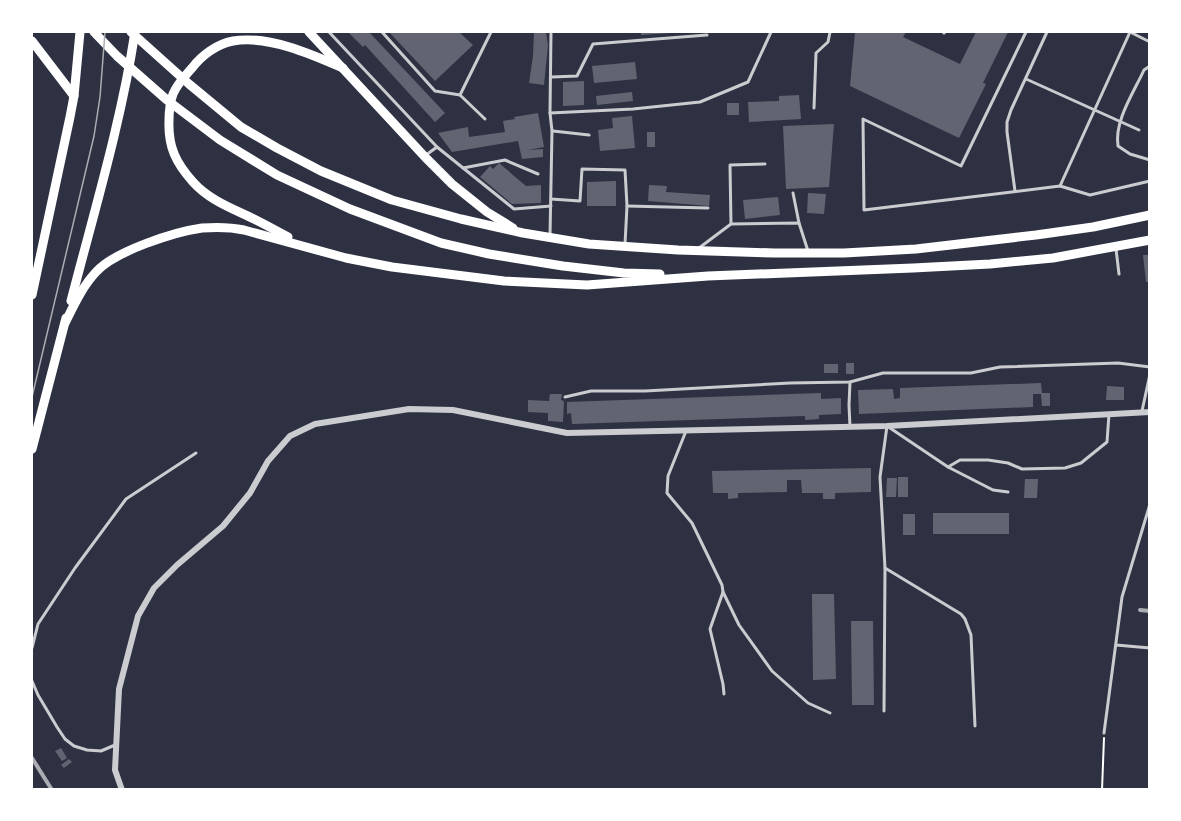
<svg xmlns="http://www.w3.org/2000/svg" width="1181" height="821" font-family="Manrope,sans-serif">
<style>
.building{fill:#626471}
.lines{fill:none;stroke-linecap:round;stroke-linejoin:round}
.path{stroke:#fff;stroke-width:2}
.service{stroke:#caccd0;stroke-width:3}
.minor{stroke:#caccd0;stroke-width:6}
.primary{stroke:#fff;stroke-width:9}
.tram{stroke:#abadb3;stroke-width:1.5}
.rail{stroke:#abadb3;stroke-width:4}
</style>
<rect width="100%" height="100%" fill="#2d3142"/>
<g class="building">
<path d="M348,32H369L445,113L435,122L365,45L363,47Z"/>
<path d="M389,32H459L473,45L435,81Z"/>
<path d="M534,32H546L548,45L544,85L529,83L533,56Z"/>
<path d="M641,32H671V33L641,35Z"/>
<path d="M855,32H906L903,37L960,64L976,32H1008L983,83L986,84L959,138L850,86Z"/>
<path d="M635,62L637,79L594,83L592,66Z"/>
<path d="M584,81V105L563,106V82Z"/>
<path d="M632,92L633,101L597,105L596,96Z"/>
<path d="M799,95L801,119L749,122L748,102L779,101V96Z"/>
<rect x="727" y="103" width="12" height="12"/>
<path d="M538,113L544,147L528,150L543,149V157L522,159L518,141L452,152L438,133L468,127L469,137L505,132L503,121L515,119L514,117Z"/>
<path d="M632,116L635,148L600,151L598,130L613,128L612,118Z"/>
<path d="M834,124L829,187L786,189L783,126Z"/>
<rect x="647" y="132" width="8" height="15"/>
<path d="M499,163L526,186L541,185V203L512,204L480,177L490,166L493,169Z"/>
<path d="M616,181V206H587V182Z"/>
<path d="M649,185L667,186L666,192L710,195L709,206L648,201Z"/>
<path d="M808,193L826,194L824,214L807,213Z"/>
<path d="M778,197L780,215L745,219L743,200Z"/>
<path d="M1143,255H1150V282H1146Z"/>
<rect x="846" y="363" width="8" height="11"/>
<rect x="824" y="364" width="14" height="9"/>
<path d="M1041,383L1042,393H1050V406H1042L1041,394H1033V407L859,414L858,390L893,389L894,399L900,398V388Z"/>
<path d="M1107,386L1124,387V400H1106Z"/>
<path d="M821,393V399L841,398V414L819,415V419L805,420V416L572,424L571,413L567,414V402Z"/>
<path d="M550,394H562L561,400L564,401L563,422L548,421V413L528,412V400L549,401Z"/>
<path d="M871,468V492L835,493V499H823V493H802L801,480H787V492L738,493V498L728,499V493H713L712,471Z"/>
<rect x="898" y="477" width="10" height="20"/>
<path d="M887,478H897L896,497H886Z"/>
<path d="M1025,479H1038L1037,498H1024Z"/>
<rect x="933" y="513" width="76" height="21"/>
<rect x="903" y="514" width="12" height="21"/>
<path d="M812,594H834L836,679L813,680Z"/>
<path d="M851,621H873L874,705H852Z"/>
<path d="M61,748L67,758L62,761L55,751Z"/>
<path d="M69,759L72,762L64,768L61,765Z"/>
</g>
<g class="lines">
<path class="path" d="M1102,790L1104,738"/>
<g class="service">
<path d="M329,32L437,147L514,209L551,206"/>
<path d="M382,32L435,91L460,95"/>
<path d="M943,32L944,33L945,32"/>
<path d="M1026,32L961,166L863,119L864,210L1060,186L1090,195L1150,181"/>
<path d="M1130,32L1150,42"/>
<path d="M1150,66L1144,70C1134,92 1114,121 1118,146L1130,154L1150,160"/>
<path d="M552,77L577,76L593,44L707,35"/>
<path d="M1026,79L1139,130"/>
<path d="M814,108L816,53L828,42L830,32"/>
<path d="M550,113L633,109L700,102L748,82L771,32"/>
<path d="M485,119L460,95L491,32"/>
<path d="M553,131L589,135"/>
<path d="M426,155L437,147"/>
<path d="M463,168L505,160L538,174"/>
<path d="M1060,186L1130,32"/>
<path d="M1015,191L1007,132V122L1011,110L1047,32"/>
<path d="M793,193L799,223"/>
<path d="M551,199L580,201L582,169L625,170L627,206L625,244"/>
<path d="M627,206L708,208"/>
<path d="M731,224L730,165L765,164"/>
<path d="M550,236L552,131L550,113L551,32"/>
<path d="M699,248L731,224L799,223L808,251"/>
<path d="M1116,249L1119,274"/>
<path d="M565,397L591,391H645L790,383L850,382L883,373H971L1000,367L1118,363L1150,367"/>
<path d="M1142,411L1150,374"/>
<path d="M850,427L849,405L850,382"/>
<path d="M686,431L668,476L667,493L692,523L722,585L723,592L710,629L723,684L724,694"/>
<path d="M948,467L960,460H988L1008,463L1022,469L1065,468L1081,463L1107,442L1109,414"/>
<path d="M723,592L739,625L772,671L808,703L830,713"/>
<path d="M1116,645L1150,648"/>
<path d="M32,648L38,624L75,568L126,499L196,453"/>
<path d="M32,681L38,695L57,727L65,739L74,746L87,750L101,751L115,745"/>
<path d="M884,711L885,568"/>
<path d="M975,726L971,635L965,619L961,614L885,568L880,477L887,426L948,467L993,490L1008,492"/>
<path d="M1104,733L1122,597L1150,504"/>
</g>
<path class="minor" d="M122,790L115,770L119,689L138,616L154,588L177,565L223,526L250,493L268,461L290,436L315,424L409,409L453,410L567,433L887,426L1150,412"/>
<g class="primary">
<path d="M94,32L117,56L167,100L220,140L277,175L350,209L441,243L489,254L563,266L624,273L660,274"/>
<path d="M131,32L189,84L241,127L277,148L321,171L392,200L461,219L523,233L589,244L678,250L774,253H844L916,249L1036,235L1093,227L1150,215"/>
<path d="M309,32L425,157L452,184L487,212L513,228"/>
<path d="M32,41L74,96"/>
<path d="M288,237C277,231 266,225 256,220C234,209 210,201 193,182C176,163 168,147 169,121C169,111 170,102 173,94C177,84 186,75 192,68C202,55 217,44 233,41C268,35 311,54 343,68"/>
<path d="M32,295L70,117L74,96L80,32"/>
<path d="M71,301C94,212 121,123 135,32"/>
<path d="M65,323C74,305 82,287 96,272C115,251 174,232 202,228C216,227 230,227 244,230L346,258L392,267L504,281L587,285L708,276L913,268L990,264L1053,258L1150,240"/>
<path d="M32,449L66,318"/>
</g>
<path class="tram" d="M32,397L94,136L100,97L105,32"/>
<g class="rail">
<path d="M1140,610L1150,611"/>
<path d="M32,758L52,790"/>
</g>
</g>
<rect width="1181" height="821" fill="none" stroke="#ffffff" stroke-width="66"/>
</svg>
